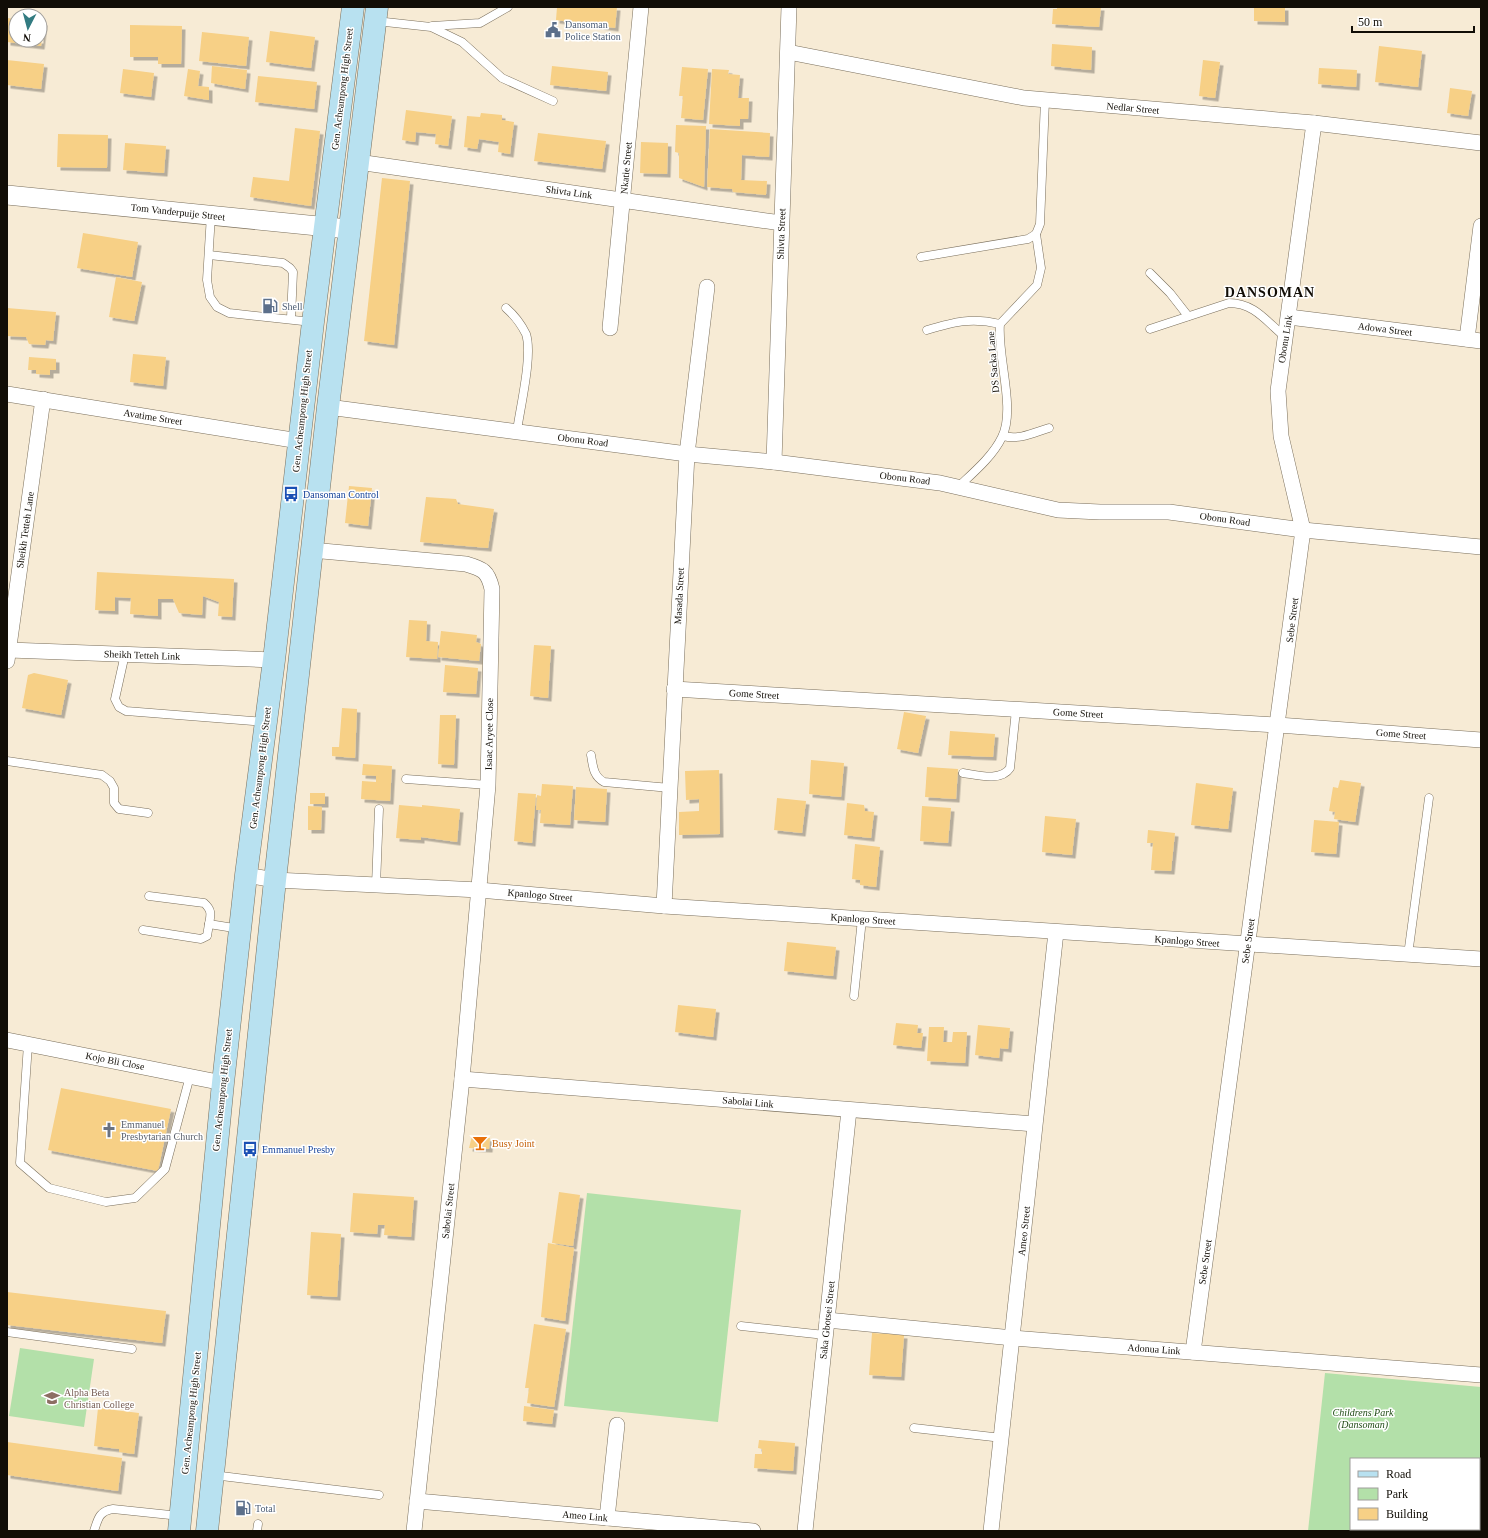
<svg xmlns="http://www.w3.org/2000/svg" width="1488" height="1538" font-family="'Times New Roman',serif">
<style>
.green{fill:#b3e0a9;fill-rule:evenodd}
.building{fill:#f7d086;filter:url(#shadow)}
.lines{fill:none;stroke-linecap:round;stroke-linejoin:round}
.service-casing{stroke:#7a6f5c;stroke-width:9}
.minor-casing{stroke:#7a6f5c;stroke-width:16}
.tertiary-casing{stroke:#7a6f5c;stroke-width:20}
.secondary-casing{stroke:#7a6f5c;stroke-width:23}
.service{stroke:#fff;stroke-width:8}
.minor{stroke:#fff;stroke-width:15}
.tertiary{stroke:#fff;stroke-width:19}
.secondary{stroke:#b8e1f0;stroke-width:22}
.labels{text-anchor:middle;dominant-baseline:central;stroke-width:3;stroke-linejoin:round;paint-order:stroke}
.service-label{font-size:10px;fill:#4e5e75;stroke:#fff;text-anchor:start}
.street-label{font-size:10px;fill:#110d06;stroke:#fff}
.transit-label{font-size:10px;fill:#164399;stroke:#fff;text-anchor:start}
.worship-label{font-size:10px;fill:#5b616d;stroke:#fff;text-anchor:start}
.food-label{font-size:10px;fill:#c56008;stroke:#fff;text-anchor:start}
.education-label{font-size:10px;fill:#785e54;stroke:#fff;text-anchor:start}
.park-label{font-size:10px;font-style:italic;fill:#214c16;stroke:#fff}
.district-label{font-size:14px;font-weight:bold;letter-spacing:1px;fill:#110d06;stroke:#fff}
</style>
<defs>
<filter id="shadow"><feDropShadow dx="3.5" dy="3.5" stdDeviation="0" flood-color="#0004"/></filter>
</defs>
<rect width="100%" height="100%" fill="#f7ebd5"/>
<g class="green">
<path d="M587,1193L741,1210L718,1422L564,1406Z"/>
<path d="M20,1348L94,1359L84,1427L9,1416Z"/>
<path d="M1325,1373L1481,1387V1531H1308ZM1351,1459H1479V1529H1351Z"/>
</g>
<g class="building">
<path d="M557,7H617L615,28L556,20Z"/>
<path d="M1057,7H1101L1099,27L1052,24L1053,9H1057Z"/>
<path d="M1254,7H1285V22L1254,21Z"/>
<path d="M7,18L16,19V40H40V22H44L41,46L7,42Z"/>
<path d="M130,25L182,26L181,64H158V57H130Z"/>
<path d="M270,31L315,37L311,68L266,62Z"/>
<path d="M202,32L249,37L246,66L199,61Z"/>
<path d="M1052,44L1092,47L1091,70L1051,66Z"/>
<path d="M1379,46L1422,51L1418,87L1375,82Z"/>
<path d="M7,60L44,64L41,89L7,85Z"/>
<path d="M1203,60L1220,62L1215,98L1199,96Z"/>
<path d="M212,66L247,70L245,89L211,83Z"/>
<path d="M552,66L608,72L606,91L550,85Z"/>
<path d="M682,67L708,69L703,120L681,118L683,96H679Z"/>
<path d="M1319,68L1357,70L1356,87L1318,84Z"/>
<path d="M123,69L154,73L151,97L120,93Z"/>
<path d="M188,69L200,71L198,86L209,87V100L184,96Z"/>
<path d="M712,69L729,70L728,74L740,75L738,98H749L748,119H740V126L709,124Z"/>
<path d="M258,76L317,82L314,109L255,102Z"/>
<path d="M1450,88L1472,91L1468,116L1447,113Z"/>
<path d="M406,110L452,116L448,146L435,144L436,134L416,132L415,142L402,140Z"/>
<path d="M481,113L502,115V120L514,122L510,154L498,152L499,142L479,139L477,149L464,147L467,116L480,117Z"/>
<path d="M676,125L706,126L704,187L679,178V153L675,152Z"/>
<path d="M295,128L320,131L311,206L250,197L253,177L289,181Z"/>
<path d="M710,129L770,133L769,157L742,155L741,180L767,181L766,195L733,192L732,189L707,187Z"/>
<path d="M538,133L606,141L602,169L534,161Z"/>
<path d="M58,134L108,135L107,168L57,167Z"/>
<path d="M641,142L668,143L667,174L640,173Z"/>
<path d="M125,143L166,146L164,173L123,170Z"/>
<path d="M382,178L410,181L394,345L364,341Z"/>
<path d="M83,233L138,242L132,277L77,268Z"/>
<path d="M116,277L142,282L134,321L109,317Z"/>
<path d="M7,308L56,312L53,341L46,340L45,345L29,344L26,337L7,336Z"/>
<path d="M133,354L166,357L163,386L130,382Z"/>
<path d="M29,357L56,359V370H50V375L36,374V370H28Z"/>
<path d="M349,486L372,488L368,526L345,523Z"/>
<path d="M426,497L456,499L458,504L494,509L488,548L420,542Z"/>
<path d="M97,572L234,579L232,617L218,616L219,602L203,596L202,615L179,613L173,599H158V616L130,614L131,598L115,597V611L95,610Z"/>
<path d="M409,620L427,621L426,641L438,642L437,659L406,657Z"/>
<path d="M441,631L477,635L476,642L481,644L479,661L438,657Z"/>
<path d="M534,645L551,646L548,698L530,696Z"/>
<path d="M445,665L478,668L476,694L443,692Z"/>
<path d="M34,673L68,680L61,715L22,708L28,675Z"/>
<path d="M342,708L357,709L355,758L332,756V747H339Z"/>
<path d="M904,712L926,716L918,753L897,749Z"/>
<path d="M440,715H456L454,765L438,764Z"/>
<path d="M950,731L995,734L993,757L948,755Z"/>
<path d="M811,760L844,763L841,797L809,794Z"/>
<path d="M363,764L392,766L390,801L361,799L362,781L376,782V776L362,775Z"/>
<path d="M927,767L958,769L956,799L925,797Z"/>
<path d="M719,770L720,834L679,835V812L699,811V799L686,800L685,771Z"/>
<path d="M1340,780L1361,783L1355,822L1334,819L1335,812L1329,811L1333,787L1338,788Z"/>
<path d="M1196,783L1233,788L1228,829L1191,825Z"/>
<path d="M542,784L573,786L570,825L540,823L541,810H536L537,795L541,796Z"/>
<path d="M576,787L607,789L605,822L574,820Z"/>
<rect x="310" y="793" width="15" height="11"/>
<path d="M518,793L536,794L532,843L514,841Z"/>
<path d="M777,798L806,801L802,833L774,830Z"/>
<path d="M847,803L864,805L865,811L874,812L871,838L844,835Z"/>
<path d="M399,805L422,807V805L460,809L457,842L421,837V840L396,838Z"/>
<path d="M308,806L322,807L321,830H308Z"/>
<path d="M922,806L951,808L948,843L920,841Z"/>
<path d="M1045,816L1076,819L1072,855L1042,852Z"/>
<path d="M1314,820L1339,822L1336,854L1311,852Z"/>
<path d="M1148,830L1175,833L1171,871L1151,870L1153,843H1147Z"/>
<path d="M855,844L880,847L876,887L860,885V880L852,879Z"/>
<path d="M787,942L836,947L833,976L784,971Z"/>
<path d="M678,1005L716,1009L713,1037L675,1032Z"/>
<path d="M896,1023L918,1025L917,1033H923L921,1048L893,1045Z"/>
<path d="M978,1025L1010,1028L1008,1049L1000,1048L999,1058L975,1055Z"/>
<path d="M929,1027H944L943,1042H952L953,1032H967L965,1063L927,1061Z"/>
<path d="M61,1088L171,1109L158,1171L48,1150Z"/>
<path d="M472,1136L490,1138L489,1149L469,1148Z"/>
<path d="M559,1192L580,1195L573,1246L552,1243Z"/>
<path d="M353,1193L414,1197L411,1237L384,1235L385,1225H378L377,1234L350,1232Z"/>
<path d="M311,1232L341,1234L337,1297L307,1295Z"/>
<path d="M548,1243L574,1248L565,1321L541,1317Z"/>
<path d="M7,1292L166,1311L162,1343L7,1325Z"/>
<path d="M534,1324L566,1329L554,1407L527,1403L529,1388H525Z"/>
<path d="M872,1333L904,1335L901,1377L869,1375Z"/>
<path d="M524,1406L554,1410L552,1424L523,1421Z"/>
<path d="M98,1408L139,1413L134,1454L119,1452V1449L94,1446Z"/>
<path d="M759,1440L795,1443L793,1471L754,1468L755,1454H762V1449L758,1448Z"/>
<path d="M7,1442L122,1458L118,1491L7,1475Z"/>
</g>
<g class="lines">
<defs>
<g id="service">
<path d="M376,21L431,27L462,42L502,78L553,101"/>
<path d="M432,26L480,23L508,7"/>
<path d="M211,215L207,280L210,297L217,307L229,313L312,322"/>
<path d="M209,255L283,263L290,268L293,272L291,318"/>
<path d="M921,257L1028,239L1036,234L1040,224L1045,100"/>
<path d="M1150,273L1170,293L1188,316"/>
<path d="M506,308C514,315 521,324 526,334C533,355 520,408 517,431"/>
<path d="M1150,329L1229,303C1254,303 1266,321 1284,336"/>
<path d="M927,330C954,322 971,317 1000,324"/>
<path d="M1003,436C1020,440 1033,433 1049,428"/>
<path d="M958,487C974,472 993,456 1002,437C1016,409 997,356 1000,324L1037,285L1041,268L1036,234"/>
<path d="M125,654L115,699L119,707L126,711L265,722"/>
<path d="M591,755C593,766 593,776 604,782L670,788"/>
<path d="M7,761L102,775L110,781L114,788V803L119,809L148,813"/>
<path d="M963,773C977,775 1001,782 1010,768L1016,710"/>
<path d="M406,779L488,785"/>
<path d="M376,885L379,809"/>
<path d="M149,896L204,903C212,910 211,914 209,924L240,929"/>
<path d="M143,930L201,939L207,936L209,924"/>
<path d="M1408,955L1429,798"/>
<path d="M854,996L862,919"/>
<path d="M28,1044L20,1163L49,1188L106,1202L135,1198L165,1169L190,1076"/>
<path d="M741,1326L825,1335"/>
<path d="M7,1332L132,1349"/>
<path d="M914,1428L1002,1438"/>
<path d="M213,1475L379,1495"/>
<path d="M94,1531C98,1519 99,1511 113,1509L180,1516"/>
<path d="M257,1531L258,1524"/>
</g>
<g id="minor">
<path d="M788,52L1024,98L1314,123L1481,143"/>
<path d="M358,162L781,223"/>
<path d="M1289,317L1481,341"/>
<path d="M610,328L641,7"/>
<path d="M1467,339L1481,226"/>
<path d="M7,394L299,441"/>
<path d="M328,407L687,454L774,462L940,483L1058,510L1100,512H1169L1303,530L1481,547"/>
<path d="M774,462L789,7"/>
<path d="M311,550L466,564C483,569 488,571 492,589L488,785L462,1079L414,1531"/>
<path d="M9,650L274,660"/>
<path d="M7,661L43,399"/>
<path d="M674,689L1278,725L1481,740"/>
<path d="M246,875L275,880L479,890L664,906L1481,959"/>
<path d="M664,906L687,454L707,287"/>
<path d="M7,1040L223,1083"/>
<path d="M462,1079L1034,1124"/>
<path d="M827,1320L1013,1338L1481,1375"/>
<path d="M1193,1352L1303,530L1281,436L1278,391L1314,123"/>
<path d="M417,1501L753,1531"/>
<path d="M607,1518L617,1425"/>
<path d="M805,1531L849,1110"/>
<path d="M991,1531L1056,932"/>
</g>
<path id="tertiary" d="M7,195L348,229"/>
<g id="secondary">
<path d="M179,1531L223,1083L246,875L274,660L313,322L353,7"/>
<path d="M207,1531L275,880L328,407L377,7"/>
</g>
</defs>
<use href="#service" class="service-casing"/>
<use href="#minor" class="minor-casing"/>
<use href="#tertiary" class="tertiary-casing"/>
<use href="#secondary" class="secondary-casing"/>
<use href="#service" class="service"/>
<use href="#minor" class="minor"/>
<use href="#tertiary" class="tertiary"/>
<use href="#secondary" class="secondary"/>
</g>
<defs>
<symbol id="civic-bare" viewBox="-9 -9 18 18"><path d="M-.6-6.5H3V-4.5H.6V-3L4-1V1h2V6H-6V1h2V-1L-.6-3ZM-1.2 2.5V6h2.4V2.5Z" fill="#5c6f8a" stroke="#fff" stroke-width="2.5" paint-order="stroke"/></symbol>
<symbol id="fuel-bare" viewBox="-9 -9 18 18"><path d="M-5.5-6h7V0h2V4h1.3V-2.5L3-4.5l.8-.8L6-3V5H2.5V1h-1V6h-7ZM-4.2-4.7v3.2H.2V-4.7Z" fill="#5c6f8a" stroke="#fff" stroke-width="2.5" paint-order="stroke"/></symbol>
<symbol id="bus-bare" viewBox="-9 -9 18 18"><path d="M-5-6H5V4H4V6H2V4H-2V6H-4V4H-5ZM-3.5-4V0h7V-4ZM-3.5 1.2v1.5H-2V1.2ZM2 1.2v1.5H3.5V1.2Z" fill="#1a4fb4" stroke="#fff" stroke-width="2.5" paint-order="stroke"/></symbol>
<symbol id="church-bare" viewBox="-9 -9 18 18"><path d="M-1.2-6h2.4v3.5h3.3v2.4h-3.3V6h-2.4V-.1h-3.3v-2.4h3.3Z" fill="#6b7280" stroke="#fff" stroke-width="2.5" paint-order="stroke"/></symbol>
<symbol id="bar-bare" viewBox="-9 -9 18 18"><path d="M-6-5H6L.8 .8V4.5H3.5V6h-7V4.5H-.8V.8Z" fill="#e8710a" stroke="#fff" stroke-width="2.5" paint-order="stroke"/></symbol>
<symbol id="school-bare" viewBox="-9 -9 18 18"><path d="M0-5L7-2L0 1L-7-2ZM-4 1L0 2.5L4 1V4Q0 6-4 4Z" fill="#8d6e63" stroke="#fff" stroke-width="2.5" paint-order="stroke"/></symbol>
</defs>
<g fill-rule="evenodd">
<use href="#civic-bare" x="542" y="19" width="22" height="22"/>
<use href="#fuel-bare" x="259" y="295" width="22" height="22"/>
<use href="#bus-bare" x="280" y="483" width="22" height="22"/>
<use href="#church-bare" x="98" y="1119" width="22" height="22"/>
<use href="#bar-bare" x="469" y="1132" width="22" height="22"/>
<use href="#bus-bare" x="239" y="1138" width="22" height="22"/>
<use href="#school-bare" x="41" y="1387" width="22" height="22"/>
<use href="#fuel-bare" x="232" y="1497" width="22" height="22"/>
</g>
<g class="labels">
<g class="service-label">
<text x="565" y="24">Dansoman<tspan x="565" dy="12">Police Station</tspan></text>
<text x="282" y="306">Shell</text>
<text x="255" y="1508">Total</text>
</g>
<g class="street-label">
<text transform="translate(342 89) rotate(-83)">Gen. Acheampong High Street</text>
<text transform="translate(1133 108) rotate(5)">Nedlar Street</text>
<text transform="translate(626 168) rotate(-85)">Nkatie Street</text>
<text transform="translate(569 192) rotate(8)">Shivta Link</text>
<text transform="translate(178 212) rotate(6)">Tom Vanderpuije Street</text>
<text transform="translate(781 234) rotate(-88)">Shivta Street</text>
<text transform="translate(1385 329) rotate(7)">Adowa Street</text>
<text transform="translate(1285 339) rotate(-81)">Obonu Link</text>
<text transform="translate(993 362) rotate(-95)">DS Sacka Lane</text>
<text transform="translate(302 411) rotate(-84)">Gen. Acheampong High Street</text>
<text transform="translate(153 417) rotate(9)">Avatime Street</text>
<text transform="translate(583 440) rotate(7)">Obonu Road</text>
<text transform="translate(905 478) rotate(7)">Obonu Road</text>
<text transform="translate(1225 519) rotate(8)">Obonu Road</text>
<text transform="translate(25 530) rotate(-82)">Sheikh Tetteh Lane</text>
<text transform="translate(679 596) rotate(-87)">Masada Street</text>
<text transform="translate(1292 620) rotate(-83)">Sebe Street</text>
<text transform="translate(142 655) rotate(2)">Sheikh Tetteh Link</text>
<text transform="translate(754 694) rotate(3)">Gome Street</text>
<text transform="translate(1078 713) rotate(3)">Gome Street</text>
<text transform="translate(489 734) rotate(-89)">Isaac Aryee Close</text>
<text transform="translate(1401 734) rotate(4)">Gome Street</text>
<text transform="translate(260 768) rotate(-83)">Gen. Acheampong High Street</text>
<text transform="translate(540 895) rotate(5)">Kpanlogo Street</text>
<text transform="translate(863 919) rotate(4)">Kpanlogo Street</text>
<text transform="translate(1187 941) rotate(4)">Kpanlogo Street</text>
<text transform="translate(1248 941) rotate(-82)">Sebe Street</text>
<text transform="translate(115 1061) rotate(11)">Kojo Bli Close</text>
<text transform="translate(222 1090) rotate(-84)">Gen. Acheampong High Street</text>
<text transform="translate(748 1102) rotate(5)">Sabolai Link</text>
<text transform="translate(448 1211) rotate(-84)">Sabolai Street</text>
<text transform="translate(1024 1231) rotate(-84)">Ameo Street</text>
<text transform="translate(1205 1262) rotate(-82)">Sebe Street</text>
<text transform="translate(827 1320) rotate(-84)">Saka Gbotsei Street</text>
<text transform="translate(1154 1349) rotate(4)">Adonua Link</text>
<text transform="translate(191 1413) rotate(-84)">Gen. Acheampong High Street</text>
<text transform="translate(585 1516) rotate(5)">Ameo Link</text>
</g>
<g class="transit-label">
<text x="303" y="494">Dansoman Control</text>
<text x="262" y="1149">Emmanuel Presby</text>
</g>
<g class="worship-label">
<text x="121" y="1124">Emmanuel<tspan x="121" dy="12">Presbytarian Church</tspan></text>
</g>
<g class="food-label">
<text x="492" y="1143">Busy Joint</text>
</g>
<g class="education-label">
<text x="64" y="1392">Alpha Beta<tspan x="64" dy="12">Christian College</tspan></text>
</g>
<g class="park-label">
<text x="1363" y="1412">Childrens Park<tspan x="1363" dy="12">(Dansoman)</tspan></text>
</g>
<g class="district-label">
<text x="1270" y="292">DANSOMAN</text>
</g>
</g>
<rect width="1488" height="1538" fill="none" stroke="#110d06" stroke-width="16"/>
<rect x="1350" y="1458" width="130" height="72" fill="#ffffff" stroke="#a09e9b"/>
<rect x="1358" y="1471" width="20" height="6" fill="#b8e1f0" stroke="#a09e9b"/>
<text x="1386" y="1478" font-size="12" fill="#110d06">Road</text>
<rect x="1358" y="1488" width="20" height="12" fill="#b3e0a9" stroke="#a09e9b"/>
<text x="1386" y="1498" font-size="12" fill="#110d06">Park</text>
<rect x="1358" y="1508" width="20" height="12" fill="#f7d086" stroke="#a09e9b"/>
<text x="1386" y="1518" font-size="12" fill="#110d06">Building</text>
<g transform="translate(28 28) rotate(186)"><circle r="19" fill="#ffffff" stroke="#a09e9b"/>
<path d="M0-3L7 15L0 10L-7 15Z" fill="#327b81"/>
<text y="-6" font-size="11" font-weight="bold" text-anchor="middle" fill="#110d06">N</text>
</g>
<path d="M1352 26v6h122v-6" fill="none" stroke="#110d06" stroke-width="2"/>
<text x="1358" y="26" font-size="12" fill="#110d06" stroke="#ffffff" stroke-width="3" paint-order="stroke">50 m</text>
</svg>
